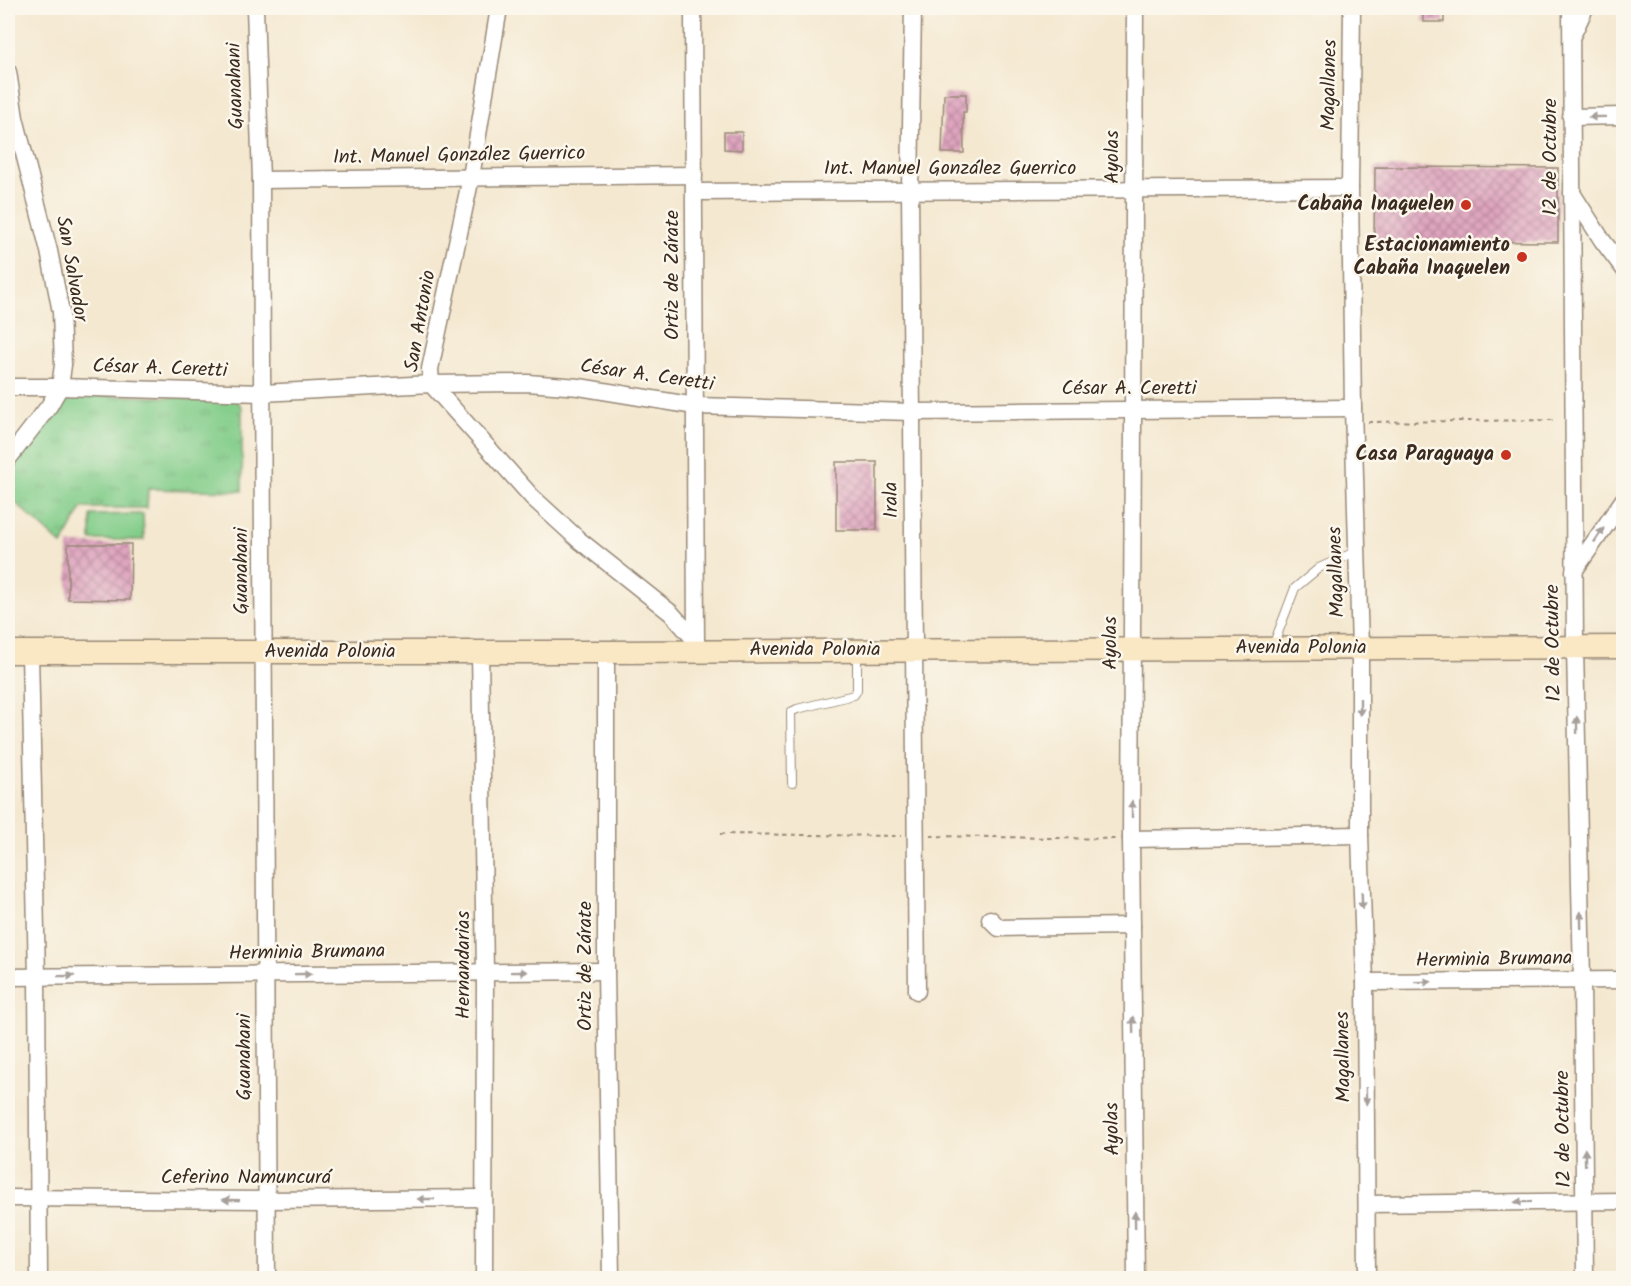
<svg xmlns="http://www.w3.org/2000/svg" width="1631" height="1286" font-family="Kalam,sans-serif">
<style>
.grass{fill:url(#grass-tufts);stroke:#5f7c54;stroke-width:1.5}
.pitch{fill:#83cd8a;stroke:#5f7c54;stroke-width:1.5}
.building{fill:url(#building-cross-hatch)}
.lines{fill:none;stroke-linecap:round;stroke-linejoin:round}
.service-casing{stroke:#988977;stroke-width:10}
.minor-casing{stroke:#988977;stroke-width:19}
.secondary-casing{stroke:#988977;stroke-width:25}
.path{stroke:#988977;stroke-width:2;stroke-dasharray:4.5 4.5;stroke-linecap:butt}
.service{stroke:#fff;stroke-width:8}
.minor{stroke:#fff;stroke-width:16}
.secondary{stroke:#fae7c3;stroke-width:22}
.oneway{fill:#a79f9a}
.poi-dot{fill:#c8321e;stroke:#fbf7ec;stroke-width:2}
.labels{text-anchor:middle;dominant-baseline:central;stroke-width:5;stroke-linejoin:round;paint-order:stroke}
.street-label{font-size:20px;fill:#3b2a1e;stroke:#fbf7ec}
.poi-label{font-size:20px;font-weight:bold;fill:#3b2a1e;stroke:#fbf7ec;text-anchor:end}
</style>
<defs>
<pattern id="grass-tufts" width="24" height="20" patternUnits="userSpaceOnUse" patternTransform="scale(1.5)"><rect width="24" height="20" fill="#83cd8a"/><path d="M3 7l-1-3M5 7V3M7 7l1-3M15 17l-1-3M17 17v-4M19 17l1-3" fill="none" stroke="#72b077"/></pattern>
<pattern id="building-cross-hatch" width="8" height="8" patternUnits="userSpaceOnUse" patternTransform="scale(1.5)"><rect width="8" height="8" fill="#dfa5bf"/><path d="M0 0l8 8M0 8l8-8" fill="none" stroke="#b6879b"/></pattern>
</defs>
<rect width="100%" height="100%" fill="#fbf7ec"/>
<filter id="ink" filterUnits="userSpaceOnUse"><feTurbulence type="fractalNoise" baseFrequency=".0167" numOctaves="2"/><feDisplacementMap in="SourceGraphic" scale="12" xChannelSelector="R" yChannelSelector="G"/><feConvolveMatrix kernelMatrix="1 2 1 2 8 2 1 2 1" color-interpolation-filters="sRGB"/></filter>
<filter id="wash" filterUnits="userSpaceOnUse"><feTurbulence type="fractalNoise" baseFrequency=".008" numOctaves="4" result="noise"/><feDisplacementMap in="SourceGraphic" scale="24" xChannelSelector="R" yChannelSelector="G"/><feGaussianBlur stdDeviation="1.35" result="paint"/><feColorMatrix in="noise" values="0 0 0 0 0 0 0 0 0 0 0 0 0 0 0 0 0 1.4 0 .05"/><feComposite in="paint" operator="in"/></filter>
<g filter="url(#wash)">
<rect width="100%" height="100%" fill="#f4e8d0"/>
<path class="grass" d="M82,395L237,399L242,408V491L148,489L147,508H82L62,545L8,496V470L57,408L69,398Z"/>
<path class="pitch" d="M143,514L144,540H91V515Z"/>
<g id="blocks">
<g class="building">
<rect x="1423" y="8" width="21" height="14"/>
<path d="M944,94H966V112H963L964,153H942Z"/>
<path d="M724,132H742V150L724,149Z"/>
<path d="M1375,167L1558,168V242L1374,241Z"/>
<rect x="836" y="462" width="41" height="68"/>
<path d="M68,544H131L130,600L68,599Z"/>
</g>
</g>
</g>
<g filter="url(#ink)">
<use href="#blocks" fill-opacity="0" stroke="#988977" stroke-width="1.5"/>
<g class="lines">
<defs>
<g id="service">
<path d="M1273,646L1295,588L1319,568L1357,551"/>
<path d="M792,783L791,712L797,709L854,695L857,690V653"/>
</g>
<g id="minor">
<path d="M255,8L261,180L267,1278"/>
<path d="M499,8L471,177L430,369L431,384L532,497L579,540L671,613L696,641"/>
<path d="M693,8L696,647"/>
<path d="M913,8L910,189L917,991"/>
<path d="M1135,8L1131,839L1136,1278"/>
<path d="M1352,8L1350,188L1353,408L1360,648V835L1365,982L1367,1278"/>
<path d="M1571,8L1575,647L1582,980L1585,1278"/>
<path d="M1573,34L1585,8"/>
<path d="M8,72L15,118L49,251L61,312L63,365L60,387L49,406L8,459"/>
<path d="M1571,117L1624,116"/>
<path d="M261,180L694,175"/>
<path d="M694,192L1350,188"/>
<path d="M1572,193L1602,240L1624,269"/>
<path d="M8,387H60L262,393L431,384L528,383L579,387L695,406L912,412L1353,408"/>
<path d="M1574,571L1624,499"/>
<path d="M480,651L485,972L484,1278"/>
<path d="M606,652V971L611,1278"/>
<path d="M30,653L37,977L39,1278"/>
<path d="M1131,839L1360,835"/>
<path d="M990,919L999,928L1132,926"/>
<path d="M8,977L606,971"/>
<path d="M1365,982L1624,980"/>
<path d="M8,1198L266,1200L484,1198"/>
<path d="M1367,1204L1624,1201"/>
</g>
<path id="secondary" d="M8,652H606L1624,647"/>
</defs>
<use href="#service" class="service-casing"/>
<use href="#minor" class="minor-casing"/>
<use href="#secondary" class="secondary-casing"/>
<g class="path">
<path d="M1368,422L1557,420"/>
<path d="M720,834L901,836"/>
<path d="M930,836L1117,839"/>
</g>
<use href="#service" class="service"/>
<use href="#minor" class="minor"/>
<use href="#secondary" class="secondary"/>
</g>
<defs><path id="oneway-solid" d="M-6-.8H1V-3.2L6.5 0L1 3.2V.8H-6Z" transform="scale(1.5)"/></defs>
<g class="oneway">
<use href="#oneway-solid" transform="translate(1597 117) rotate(179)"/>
<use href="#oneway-solid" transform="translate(1599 535) rotate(-56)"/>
<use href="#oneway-solid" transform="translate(1360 707) rotate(90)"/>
<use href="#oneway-solid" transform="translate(1577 725) rotate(-91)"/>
<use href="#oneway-solid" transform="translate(1132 809) rotate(-90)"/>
<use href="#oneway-solid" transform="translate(1362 901) rotate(88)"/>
<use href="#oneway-solid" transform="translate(1581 920) rotate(-91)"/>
<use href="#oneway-solid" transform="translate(519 972) rotate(-1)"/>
<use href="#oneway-solid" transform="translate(303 974) rotate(-1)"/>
<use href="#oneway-solid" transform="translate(66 976) rotate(-1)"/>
<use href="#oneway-solid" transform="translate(1423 982) rotate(-1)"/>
<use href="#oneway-solid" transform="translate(1133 1025) rotate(-91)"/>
<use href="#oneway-solid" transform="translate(1366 1096) rotate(89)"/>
<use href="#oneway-solid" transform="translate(1585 1157) rotate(-91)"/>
<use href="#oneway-solid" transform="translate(426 1199) rotate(180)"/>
<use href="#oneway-solid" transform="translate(231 1200) rotate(-179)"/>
<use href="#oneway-solid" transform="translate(1523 1202) rotate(179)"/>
<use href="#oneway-solid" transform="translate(1135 1220) rotate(-91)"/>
</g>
</g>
<g class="poi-dot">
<circle cx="1466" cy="205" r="6"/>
<circle cx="1522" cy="257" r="6"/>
<circle cx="1506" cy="455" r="6"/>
</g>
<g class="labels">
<g class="street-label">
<text transform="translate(1330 85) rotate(-89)">Magallanes</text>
<text transform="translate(236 86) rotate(-92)">Guanahani</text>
<text transform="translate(459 156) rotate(-1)">Int. Manuel González Guerrico</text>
<text transform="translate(1113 157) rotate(-90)">Ayolas</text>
<text transform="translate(1551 157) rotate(-90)">12 de Octubre</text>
<text x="950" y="169">Int. Manuel González Guerrico</text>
<text transform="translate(71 269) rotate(80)">San Salvador</text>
<text transform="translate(673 275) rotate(-90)">Ortiz de Zárate</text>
<text transform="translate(421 321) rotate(-80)">San Antonio</text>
<text transform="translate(160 369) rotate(2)">César A. Ceretti</text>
<text transform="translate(647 376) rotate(8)">César A. Ceretti</text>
<text x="1129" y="389">César A. Ceretti</text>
<text transform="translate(892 500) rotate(-91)">Irala</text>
<text transform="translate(242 571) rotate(-90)">Guanahani</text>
<text transform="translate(1337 572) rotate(-92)">Magallanes</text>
<text transform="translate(1111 643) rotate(-90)">Ayolas</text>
<text transform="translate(1554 643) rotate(-91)">12 de Octubre</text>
<text x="1301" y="648">Avenida Polonia</text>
<text x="815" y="650">Avenida Polonia</text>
<text x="330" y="652">Avenida Polonia</text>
<text transform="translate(307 953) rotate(-1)">Herminia Brumana</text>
<text transform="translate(1494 960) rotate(-1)">Herminia Brumana</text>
<text transform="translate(464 965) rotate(-90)">Hernandarias</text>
<text transform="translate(586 966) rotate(-90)">Ortiz de Zárate</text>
<text transform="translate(245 1057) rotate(-90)">Guanahani</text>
<text transform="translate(1344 1057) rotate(-91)">Magallanes</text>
<text transform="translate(1113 1129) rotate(-91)">Ayolas</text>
<text transform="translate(1564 1129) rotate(-91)">12 de Octubre</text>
<text x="246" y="1178">Ceferino Namuncurá</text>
</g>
<g class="poi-label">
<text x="1454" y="205">Cabaña Inaquelen</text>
<text x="1510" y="246">Estacionamiento<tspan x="1510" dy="23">Cabaña Inaquelen</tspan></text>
<text x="1494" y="455">Casa Paraguaya</text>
</g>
</g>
<rect width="1631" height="1286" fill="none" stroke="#fbf7ec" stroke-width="30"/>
</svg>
